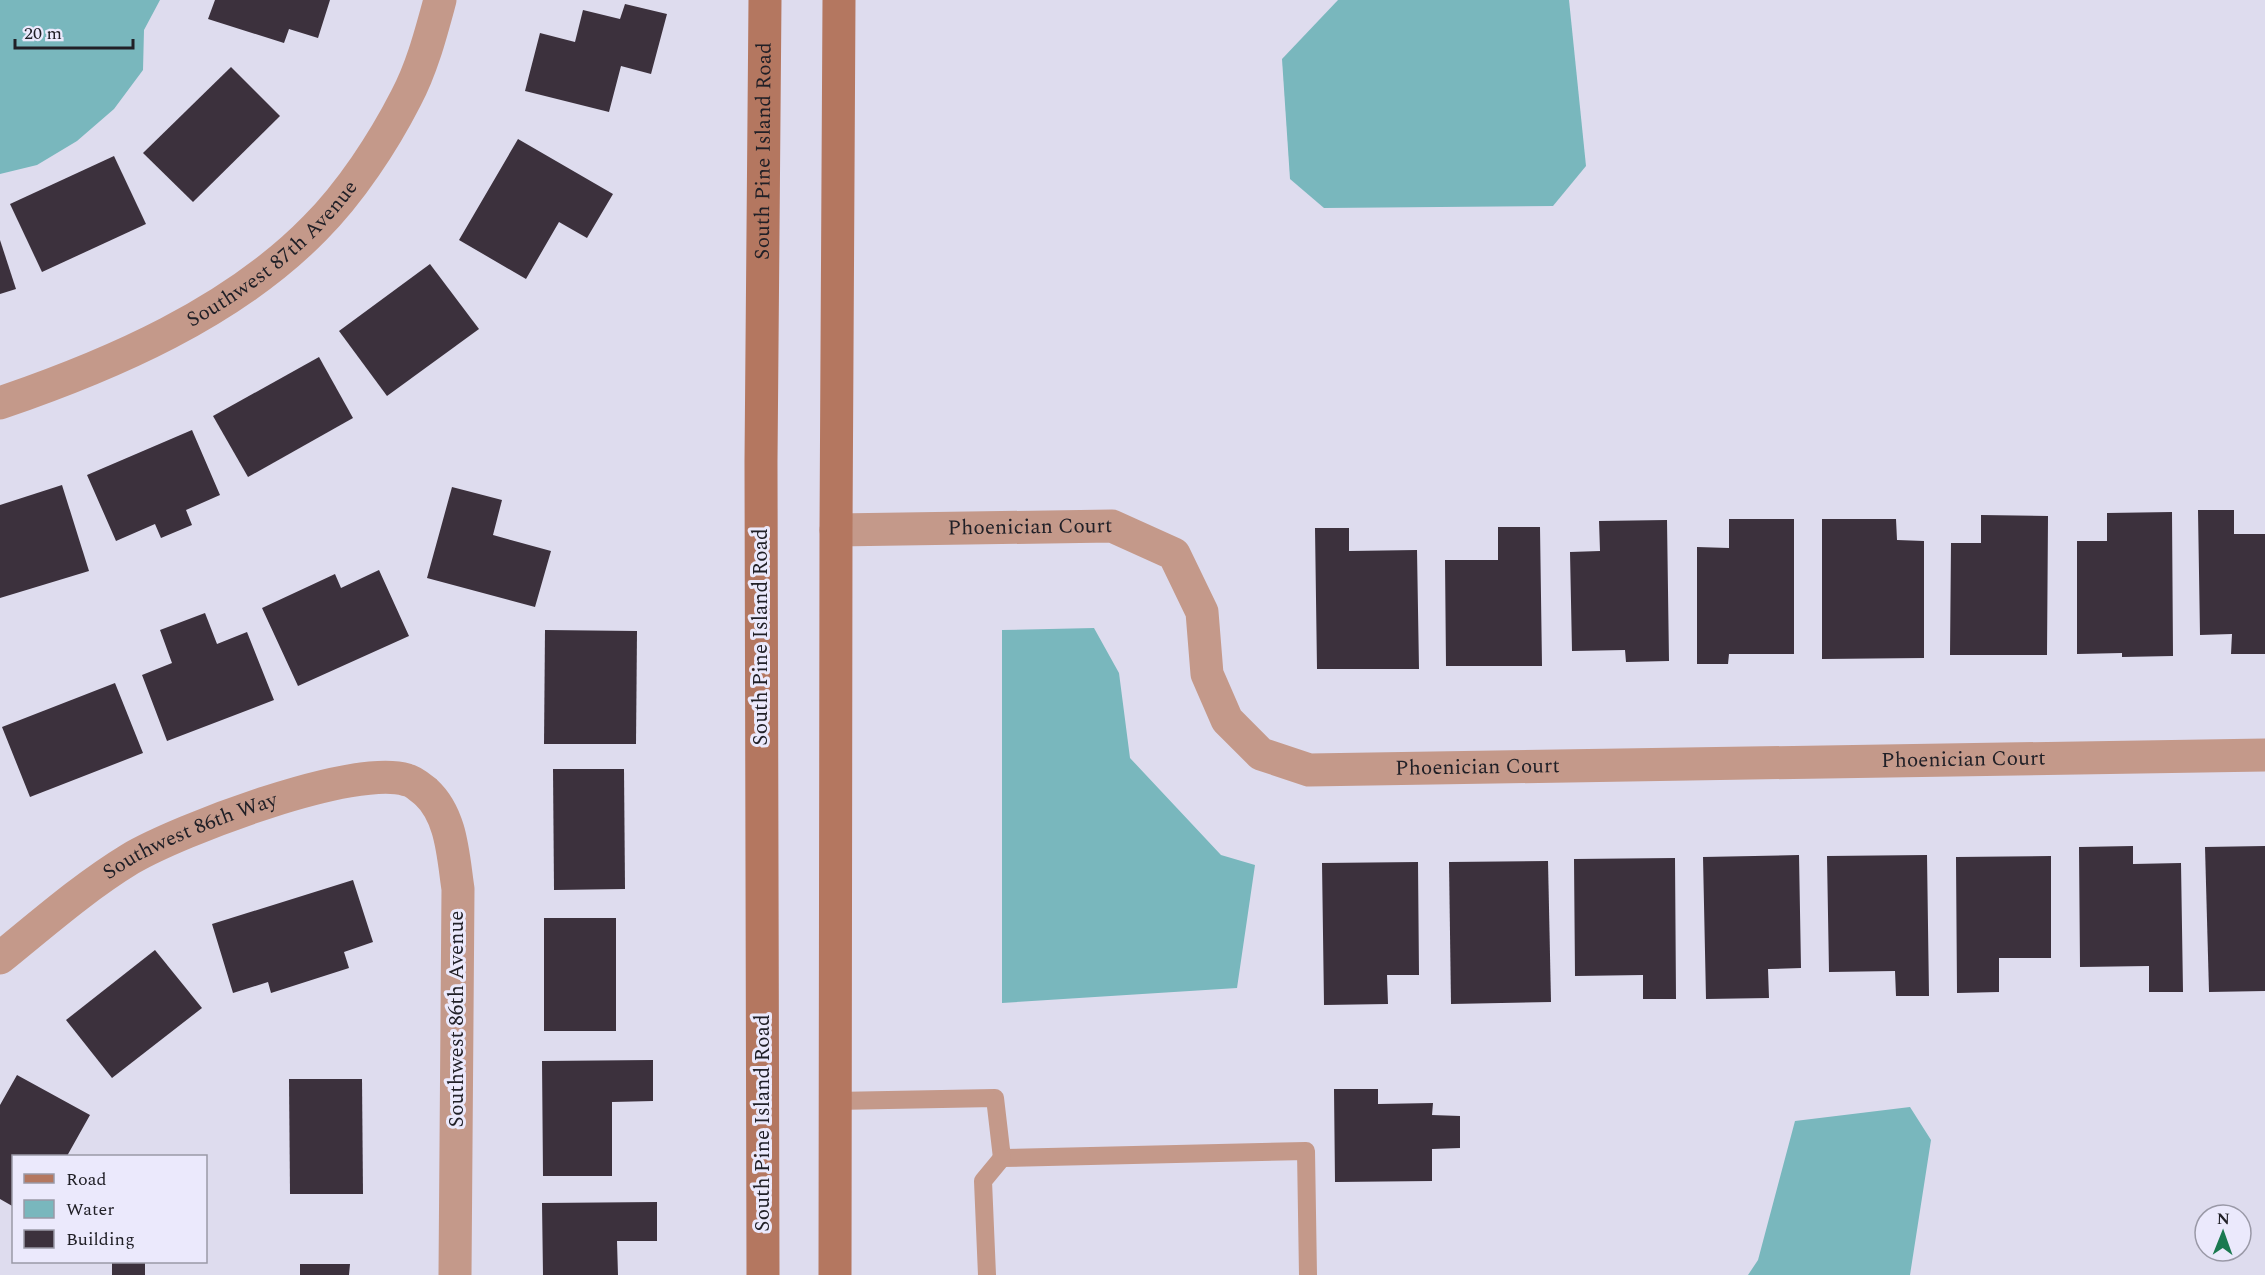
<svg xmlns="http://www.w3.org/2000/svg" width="2265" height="1275" font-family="Spectral,serif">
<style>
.water{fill:#79b7bd}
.building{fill:#3c313d}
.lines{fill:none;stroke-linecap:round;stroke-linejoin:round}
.service{stroke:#c4998a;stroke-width:18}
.minor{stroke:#c4998a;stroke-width:33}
.secondary{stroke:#b47760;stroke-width:33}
.labels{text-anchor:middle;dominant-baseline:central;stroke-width:6;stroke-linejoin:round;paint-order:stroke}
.street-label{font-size:21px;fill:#212027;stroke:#ebe9fc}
</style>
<rect width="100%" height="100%" fill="#dedcee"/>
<g class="water">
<path d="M0,0H160L144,30L143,70L114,109L77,141L37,165L0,174Z"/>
<path d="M1338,0H1569L1586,166L1553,206L1324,208L1290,179L1282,59Z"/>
<path d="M1094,628L1119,673L1130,758L1221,855L1255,865L1237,988L1002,1003V630Z"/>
<path d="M1910,1107L1931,1140L1910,1275H1748L1758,1260L1795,1121Z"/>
</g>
<g class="building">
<path d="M215,0H330L318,38L289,29L284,43L208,19Z"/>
<path d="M625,4L667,14L651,74L621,66L609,112L525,91L540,33L575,42L583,10L620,19Z"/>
<path d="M231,67L280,116L193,202L143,153Z"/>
<path d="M518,139L613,194L587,238L559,222L526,279L459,240Z"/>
<path d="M114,156L146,224L42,272L10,204Z"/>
<path d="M0,240L16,289L0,294Z"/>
<path d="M430,264L479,329L387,396L339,331Z"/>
<path d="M319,357L353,418L248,477L213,416Z"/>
<path d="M192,430L220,495L186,510L192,525L161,538L155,524L116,541L87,475Z"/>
<path d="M62,485L89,571L0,598V505Z"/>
<path d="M452,487L502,500L493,535L551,551L535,607L427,578Z"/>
<path d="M2198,510H2234V534H2265V654H2231L2232,634L2200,635Z"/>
<path d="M2172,512L2173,656L2122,657V653L2077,654V541H2107V513Z"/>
<path d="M1981,515L2048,516L2047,655H1950L1951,543H1981Z"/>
<path d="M1729,519H1794V654H1729L1728,664H1697V547L1729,548Z"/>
<path d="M1822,519H1896L1897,540L1924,541V658L1822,659Z"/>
<path d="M1667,520L1669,661L1626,662L1625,650L1572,651L1570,552L1600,551L1599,521Z"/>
<path d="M1498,527H1540L1542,666H1446L1445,560H1498Z"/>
<path d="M1315,528H1349V551L1417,550L1419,669H1317Z"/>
<path d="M379,570L409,636L298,686L262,608L335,574L341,588Z"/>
<path d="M205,613L217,644L247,632L274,700L167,741L142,675L172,663L160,630Z"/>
<path d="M545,630L637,631L636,744H544Z"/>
<path d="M115,683L143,753L30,797L2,727Z"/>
<path d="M553,769H624L625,889L554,890Z"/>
<path d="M2133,846V864L2181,863L2183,992H2149V966L2080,967L2079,847Z"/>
<path d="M2265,846V991L2209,992L2205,847Z"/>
<path d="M1799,855L1801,968L1768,969L1769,998L1706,999L1703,857Z"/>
<path d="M1927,855L1929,996H1896L1895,971L1829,972L1827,856Z"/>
<path d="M2051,856V958H1999V992L1957,993L1956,857Z"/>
<path d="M1675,858L1676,999H1643V975L1575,976L1574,859Z"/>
<path d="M1548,861L1551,1002L1451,1004L1449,862Z"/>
<path d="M1418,862L1419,975H1387L1388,1004L1324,1005L1322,863Z"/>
<path d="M353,880L373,942L344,952L349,968L271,993L268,982L233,993L212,924Z"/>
<rect x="544" y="918" width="72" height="113"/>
<path d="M155,950L202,1008L112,1078L66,1020Z"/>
<path d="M653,1060V1101L612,1102V1176H543L542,1061Z"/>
<path d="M17,1075L90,1115L67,1156H14V1207L0,1199V1105Z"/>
<path d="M289,1079H362L363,1194H290Z"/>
<path d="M1334,1089H1378V1104L1433,1103L1432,1115L1460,1116V1148L1432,1149V1181L1335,1182Z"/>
<path d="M657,1202V1241H617L618,1275H543L542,1203Z"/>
<rect x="112" y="1262" width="33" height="13"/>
<path d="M300,1264H350L349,1275H300Z"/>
</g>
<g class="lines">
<g class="service">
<path d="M835,1101L995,1098L1002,1158L1306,1151L1308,1275"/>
<path d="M987,1275L983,1181L1002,1158"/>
</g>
<g class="minor">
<path id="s1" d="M0,403C111,365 232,313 315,228C350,193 383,143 406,98C422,68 431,33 440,0"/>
<path id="s2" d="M836,530L1112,526L1174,554L1202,612L1207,674L1227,720L1261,754L1309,770L2265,755"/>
<path id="s3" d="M0,958C42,924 84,887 130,859C179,830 355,763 407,780C413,781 421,788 426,792C452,816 453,856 458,889L455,1275"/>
</g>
<g class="secondary">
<path id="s4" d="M763,1275L761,462L765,0"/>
<path d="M835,1275L836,530L839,0"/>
</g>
</g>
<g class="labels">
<g class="street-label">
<text stroke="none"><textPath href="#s4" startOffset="1124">South Pine Island Road</textPath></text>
<text stroke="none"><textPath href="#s1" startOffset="314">Southwest 87th Avenue</textPath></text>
<text stroke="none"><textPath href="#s2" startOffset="194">Phoenician Court</textPath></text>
<text transform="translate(761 637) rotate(-90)">South Pine Island Road</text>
<text stroke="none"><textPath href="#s2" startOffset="1274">Phoenician Court</textPath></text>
<text stroke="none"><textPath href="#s2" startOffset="788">Phoenician Court</textPath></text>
<text stroke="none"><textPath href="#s3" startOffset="228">Southwest 86th Way</textPath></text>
<text transform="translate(457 1019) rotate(-90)">Southwest 86th Avenue</text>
<text transform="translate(763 1123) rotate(-90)">South Pine Island Road</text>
</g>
</g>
<rect x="12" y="1155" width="195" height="108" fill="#ebe9fc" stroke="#9a99a7" stroke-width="1.5"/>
<rect x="24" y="1174" width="30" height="9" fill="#b47760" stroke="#9a99a7" stroke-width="1.5"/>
<text x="66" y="1185" font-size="18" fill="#212027">Road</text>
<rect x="24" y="1200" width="30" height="18" fill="#79b7bd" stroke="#9a99a7" stroke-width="1.5"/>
<text x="66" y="1215" font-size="18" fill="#212027">Water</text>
<rect x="24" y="1230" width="30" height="18" fill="#3c313d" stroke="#9a99a7" stroke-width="1.5"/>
<text x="66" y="1245" font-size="18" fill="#212027">Building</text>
<g transform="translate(2223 1233) rotate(1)"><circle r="28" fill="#ebe9fc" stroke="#9a99a7" stroke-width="1.5"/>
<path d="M0-4.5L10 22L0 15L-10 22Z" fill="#1a7950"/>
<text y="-9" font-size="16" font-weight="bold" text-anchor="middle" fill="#212027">N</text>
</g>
<path d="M15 39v9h118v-9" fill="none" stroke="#212027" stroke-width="3"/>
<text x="24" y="39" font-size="18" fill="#212027" stroke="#ebe9fc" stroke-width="4.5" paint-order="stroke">20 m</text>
</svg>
